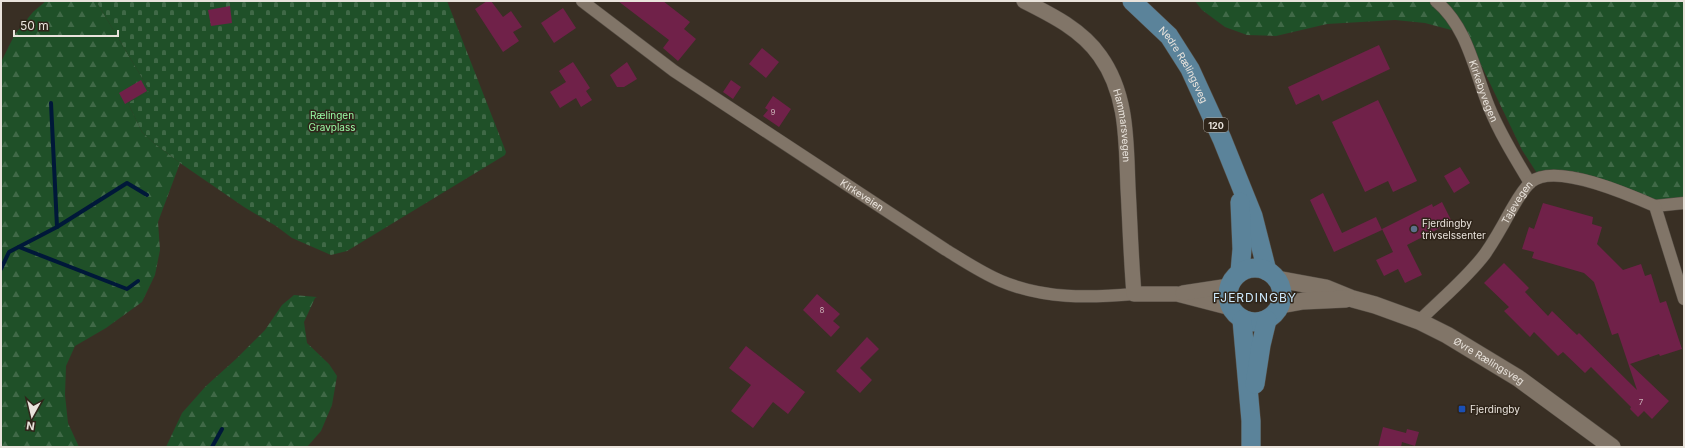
<svg xmlns="http://www.w3.org/2000/svg" width="1685" height="448" font-family="Inter,sans-serif">
<style>
.forest{fill:url(#forest-firs)}
.cemetery{fill:url(#cemetery-stones)}
.lines{fill:none;stroke-linecap:round;stroke-linejoin:round}
.stream{stroke:#001839;stroke-width:4}
.building{fill:#702149}
.minor-casing{stroke:#544c43;stroke-width:13}
.tertiary-casing{stroke:#544c43;stroke-width:16}
.secondary-casing{stroke:#544c43;stroke-width:18}
.primary-casing{stroke:#544c43;stroke-width:20}
.minor{stroke:#817568;stroke-width:12}
.tertiary{stroke:#817568;stroke-width:15}
.secondary{stroke:#817568;stroke-width:17}
.primary{stroke:#5b839a;stroke-width:19}
.service-dot{fill:#5c6f8a;stroke:#2f251a;stroke-width:1.5}
.transit-dot{fill:#1a4fb4;stroke:#2f251a;stroke-width:1.5}
.labels{text-anchor:middle;dominant-baseline:central;stroke-width:3;stroke-linejoin:round;paint-order:stroke}
.number-label{font-size:8px;fill:#cbb2b7}
.shield{fill:#2f251a;stroke:#b1aaa2;stroke-width:1}
.shield-label{font-size:9px;font-weight:bold;fill:#e9e3dc}
.street-label{font-size:10px;fill:#e9e3dc;stroke:#2f251a}
.park-label{font-size:10px;fill:#98faa4;stroke:#2f251a}
.poi-label{font-size:10px;fill:#e9e3dc;stroke:#2f251a;text-anchor:start}
.quarter-label{font-size:12px;letter-spacing:1px;fill:#cde9fc;stroke:#2f251a}
</style>
<defs>
<pattern id="forest-firs" width="22" height="20" patternUnits="userSpaceOnUse"><rect width="22" height="20" fill="#1f5028"/><path d="M5 1l3.5 6h-7zM16 11l3.5 6h-7z" fill="#406947"/></pattern>
<pattern id="cemetery-stones" width="16" height="16" patternUnits="userSpaceOnUse"><rect width="16" height="16" fill="#1f5028"/><path d="M2 7V4a2 2 0 0 1 4 0v3zM10 15v-3a2 2 0 0 1 4 0v3z" fill="#406947"/></pattern>
</defs>
<rect width="100%" height="100%" fill="#392f24"/>
<g class="forest">
<path d="M46,1H96L150,91L128,103L142,132L154,143L180,163L158,222L160,250L155,275L142,302L106,328L75,346L66,366L65,395L68,423L79,447H1V62L15,34L33,12Z"/>
<path d="M1195,1H1684V201L1654,208L1582,180L1542,181L1522,150L1472,46L1455,31L1425,23L1395,20L1327,24L1276,36L1247,35L1225,27L1202,10Z"/>
<path d="M294,295L317,297L315,298L304,322L307,343L329,364L337,376L332,405L321,431L307,447H166L182,413L206,386L236,359L265,330L282,305Z"/>
</g>
<path class="cemetery" d="M96,1H447L506,152L505,155L347,251L331,255L292,238L276,226L244,207L180,163L154,143L142,132L128,103L150,91Z"/>
<g class="lines">
<g class="stream">
<path d="M51,103L57,227"/>
<path d="M19,247L127,289L138,281"/>
<path d="M1,269L9,252L57,227L127,183L147,195"/>
<path d="M212,447L222,429"/>
</g>
</g>
<g class="building">
<path d="M487,1H491L503,17L511,11L522,27L513,32L519,41L503,52L475,9Z"/>
<path d="M618,1H663L690,22L684,29L696,39L678,61L663,48L669,40Z"/>
<path d="M230,6L232,23L211,26L208,10Z"/>
<path d="M563,8L576,28L554,43L541,23Z"/>
<path d="M1379,45L1390,69L1322,101L1319,94L1296,105L1288,87Z"/>
<path d="M762,48L779,62L766,78L749,64Z"/>
<path d="M573,62L590,88L586,91L592,100L581,107L576,98L560,108L550,92L566,82L559,71Z"/>
<path d="M627,62L637,79L624,87H617L610,75Z"/>
<path d="M141,80L147,91L125,104L119,93Z"/>
<path d="M731,80L741,87L733,99L723,92Z"/>
<path d="M773,96L791,109L779,127L763,116L768,110L765,108Z"/>
<path d="M1378,100L1417,181L1393,192L1388,181L1365,192L1332,122Z"/>
<path d="M1460,167L1470,183L1454,193L1444,176Z"/>
<path d="M1323,193L1342,233L1376,217L1382,230L1334,252L1310,200Z"/>
<path d="M1442,202L1452,222L1407,245L1422,275L1405,283L1398,269L1384,276L1376,260L1393,252L1382,229L1432,204L1433,207Z"/>
<path d="M1543,203L1593,217L1592,224L1602,227L1597,244L1623,270L1641,264L1645,276L1651,274L1660,303L1666,301L1682,349L1660,356L1659,354L1630,364L1669,401L1652,419L1644,411L1638,417L1630,409L1631,407L1591,367L1585,373L1563,352L1558,356L1534,332L1530,337L1504,311L1509,307L1484,283L1504,263L1529,288L1525,292L1548,316L1552,311L1577,335L1579,333L1637,390L1618,333L1612,335L1594,282L1584,273L1532,258L1534,252L1522,249L1529,227L1534,229Z"/>
<path d="M817,294L840,314L833,321L840,327L831,337L803,310Z"/>
<path d="M867,337L879,349L860,368L872,380L860,393L836,371Z"/>
<path d="M746,346L805,392L788,414L773,402L753,428L731,411L751,385L729,368Z"/>
<path d="M1383,427L1406,433L1407,429L1419,432L1415,446L1402,442L1401,447H1378Z"/>
</g>
<g class="lines">
<defs>
<g id="minor">
<path id="s1" d="M582,1L674,71L946,250C964,261 982,273 1001,281C1044,299 1088,298 1134,294"/>
<path id="s2" d="M1436,1C1468,28 1474,70 1489,107C1500,134 1515,158 1530,183"/>
<path d="M1655,206L1684,203"/>
<path id="s3" d="M1419,321C1441,299 1466,279 1485,254C1494,241 1502,227 1510,212C1516,202 1522,190 1531,182C1555,162 1630,195 1655,206L1684,299"/>
</g>
<g id="tertiary">
<path id="s4" d="M1024,1C1052,15 1082,30 1100,56C1128,95 1126,142 1128,188C1130,223 1131,259 1134,294H1177L1231,308"/>
<path d="M1183,293L1229,286"/>
</g>
<g id="secondary">
<path id="s5" d="M1277,279L1326,288L1353,299L1375,305L1419,321L1447,335L1518,378L1612,447"/>
<path d="M1281,305L1303,301L1346,299"/>
</g>
<g id="primary">
<path id="s6" d="M1132,1L1169,36L1190,69L1222,139L1253,216L1267,271"/>
<path d="M1240,202L1242,249L1240,272"/>
<circle cx="1255" cy="295" r="27"/>
<path d="M1242,320L1251,421V447"/>
<path d="M1255,384L1261,345L1267,320"/>
</g>
</defs>
<use href="#minor" class="minor-casing"/>
<use href="#tertiary" class="tertiary-casing"/>
<use href="#secondary" class="secondary-casing"/>
<use href="#primary" class="primary-casing"/>
<use href="#minor" class="minor"/>
<use href="#tertiary" class="tertiary"/>
<use href="#secondary" class="secondary"/>
<use href="#primary" class="primary"/>
</g>
<circle class="service-dot" cx="1414" cy="229" r="4"/>
<rect class="transit-dot" x="1458" y="405" width="8" height="8" rx="2"/>
<g class="labels">
<g class="number-label">
<text x="773" y="112">9</text>
<text x="822" y="310">8</text>
<text x="1641" y="402">7</text>
</g>
<rect class="shield" x="1204" y="118" width="24" height="14" rx="3"/>
<g class="shield-label">
<text x="1216" y="125">120</text>
</g>
<g class="street-label">
<text stroke="none"><textPath href="#s6" startOffset="83">Nedre Rælingsveg</textPath></text>
<text stroke="none"><textPath href="#s2" startOffset="103">Kirkebyvegen</textPath></text>
<text stroke="none"><textPath href="#s4" startOffset="169">Hammarsvegen</textPath></text>
<text stroke="none"><textPath href="#s1" startOffset="341">Kirkeveien</textPath></text>
<text stroke="none"><textPath href="#s3" startOffset="155">Tajevegen</textPath></text>
<text stroke="none"><textPath href="#s5" startOffset="229">Øvre Rælingsveg</textPath></text>
</g>
<g class="park-label">
<text x="332" y="115">Rælingen<tspan x="332" dy="12">Gravplass</tspan></text>
</g>
<g class="poi-label">
<text x="1422" y="223">Fjerdingby<tspan x="1422" dy="12">trivselssenter</tspan></text>
<text x="1470" y="409">Fjerdingby</text>
</g>
<g class="quarter-label">
<text x="1255" y="297">FJERDINGBY</text>
</g>
</g>
<rect width="1685" height="448" fill="none" stroke="#e9e3dc" stroke-width="4"/>
<g transform="translate(32 416) rotate(188)" stroke="#2f251a" stroke-width="3" paint-order="stroke">
<path d="M0-3L7 15L0 10L-7 15Z" fill="#e9e3dc"/>
<text y="-6" font-size="11" font-weight="bold" text-anchor="middle" fill="#e9e3dc">N</text>
</g>
<path d="M14 30v6h104v-6" fill="none" stroke="#e9e3dc" stroke-width="2"/>
<text x="20" y="30" font-size="12" fill="#e9e3dc" stroke="#2f251a" stroke-width="3" paint-order="stroke">50 m</text>
</svg>
